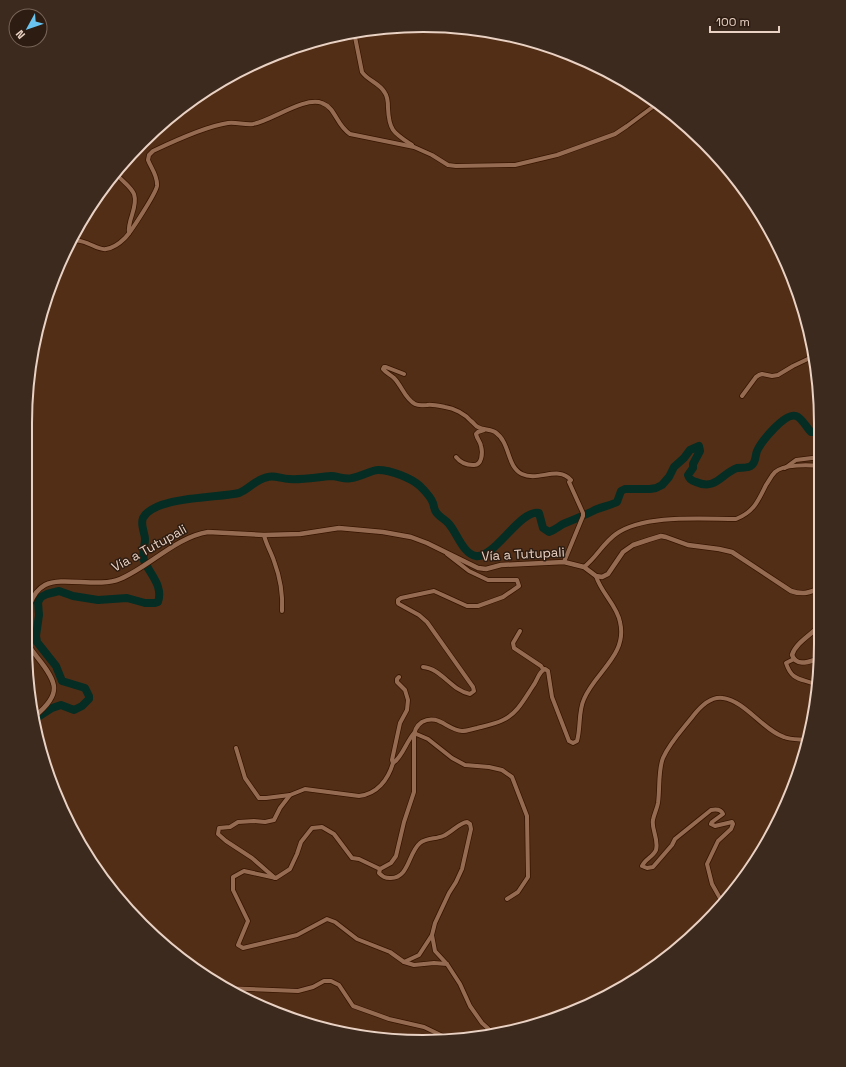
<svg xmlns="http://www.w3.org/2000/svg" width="846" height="1067" font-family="'Space Grotesk',sans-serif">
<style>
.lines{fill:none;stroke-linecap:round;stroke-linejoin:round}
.river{stroke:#062d23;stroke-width:8}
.minor-casing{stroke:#371500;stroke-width:5.5}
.tertiary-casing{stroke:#371500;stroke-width:6}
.minor{stroke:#956b52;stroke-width:4}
.tertiary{stroke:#956b52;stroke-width:4.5}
.labels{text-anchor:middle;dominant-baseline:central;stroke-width:3;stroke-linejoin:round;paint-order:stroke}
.street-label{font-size:13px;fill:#e9d1c3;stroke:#2d1c11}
.rim{fill:none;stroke:#e9d1c3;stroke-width:2}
</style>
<rect width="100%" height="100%" fill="#532e16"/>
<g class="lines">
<path class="river" d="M35,719L52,708L61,705L74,710L82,706L89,699V696L85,688L62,681L56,666L37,642L36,636L39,615L38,602L41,597L47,594L59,591L73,596L98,600L127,598L145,603H155L158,602C163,587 152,576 145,563C141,556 145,547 145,539C145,533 140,525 143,518C154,496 218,498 239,493C249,489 256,479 268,477C274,475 282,479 289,479C303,480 317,477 331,476C338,476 345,480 352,478C360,477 372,470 378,470C391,470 411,478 420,486C425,491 431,497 433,503C434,506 434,509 436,512C439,517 445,519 449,524C457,533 463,554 476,556C494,559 520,509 539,513L543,528L549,532C555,530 558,527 563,524C573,520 583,516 593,511C600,507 609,506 617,502L621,491L625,489H650L656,488L662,485L669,477L674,467L684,458L690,450L699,446L700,451L693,464V468L688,475C689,479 692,481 696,482C716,491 722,473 737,468C742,467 748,469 752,465C756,462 755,456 757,451C761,442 785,412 796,416C802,418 806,427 811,432H817L820,429"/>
<defs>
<g id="minor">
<path d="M354,32L362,72C368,81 380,83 385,93C388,97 388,103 388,108C389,131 394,133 412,145"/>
<path d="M115,173C131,190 140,190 132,215C130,221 128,227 129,233"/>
<path d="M71,241C86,238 97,251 106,249C113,248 120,243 125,238C131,232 156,193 157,186C158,176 151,168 148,160L149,155L153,151C174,141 207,126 228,123C236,122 245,125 253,124C271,121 305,96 322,103C336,108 336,125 350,134L414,147L432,155L448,165L456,166L515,165L557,155L615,134L627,126L658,103"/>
<path d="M404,374L386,367H384L383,369C386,373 391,375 394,378C402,386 405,399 415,404C419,406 422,405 427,405C432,404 440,406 445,407C454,408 465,414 471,421C474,423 475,426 478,427C483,430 490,429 495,432C511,443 506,466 522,474C538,482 558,465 571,480L569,482L583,513V516L564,562"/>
<path d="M742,396L756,377L759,375L762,374L772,376L778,375L793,366L812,357"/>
<path d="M456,457C460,462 466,465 473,465C482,466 483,453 481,446C480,441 477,439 476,434L478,432L484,430"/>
<path d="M785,468L796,460L820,457"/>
<path d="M264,535C266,544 271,552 274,561C280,577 283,594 282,611"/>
<path d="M584,567C597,557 603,543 616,534C644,514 702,519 736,519C754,512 758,501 766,485C769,481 771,476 775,472C784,464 809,465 820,466"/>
<path d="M520,631L513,643L514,648L541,666L543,669"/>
<path d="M26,651L28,645"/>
<path d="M794,659L786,663C792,682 802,678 817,685"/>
<path d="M423,667C441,668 452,691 470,694L474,691L473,687L427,622L419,615L399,604L398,603V600L401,598L434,591L467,606H478L503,597L519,586L517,580H488L469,571L447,554"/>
<path d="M399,677L397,679V682L405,690L408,700L407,710L400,723L392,760L393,763C402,758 406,742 414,733L428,739L452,758L465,765L489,767L502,770L512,777L527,816L528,877L518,892L507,899"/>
<path d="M236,748L245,778L259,798H266L290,795L305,789L359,796C377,794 388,780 393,763"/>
<path d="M380,869L359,859L352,858L334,834L322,827L312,828L301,842L297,854L290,869L276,878L244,871L233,877V890L248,921L238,945L243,948L297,935L327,919L335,922L357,939L390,952L404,962L414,965L434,963L447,964"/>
<path d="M275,878L252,858L226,841L218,834L219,828L230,827L238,822L254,821L265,822L274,820L280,808L290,795"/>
<path d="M720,903L721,900L712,884L707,864L718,841L731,829L733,824L732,822L715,826L711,824L712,822L723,814C721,809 716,809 711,810L675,839L672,845L653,867L647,868L642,866C645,859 653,857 656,850C659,839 651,829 653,820C654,814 657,809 658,803C660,789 658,770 663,758C670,742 683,729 693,716C700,707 711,696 723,698C745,701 763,730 784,737C791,740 800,739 808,740"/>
<path d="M404,962L419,955L432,935"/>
<path d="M223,988L298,991L313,987L324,981H331L339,985L353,1006L389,1019L424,1027L449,1039"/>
<path d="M493,1033L482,1023L470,1006L460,984L447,964L435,951L432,935L435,923L449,893L456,882L462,869L471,829L470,824L467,822C460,822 451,833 443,836C436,839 426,838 420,843C408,853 409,879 390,878C385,878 383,877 379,873L380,869L391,863L396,856L404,822L414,792V738C414,731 416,726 422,722C438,713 447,730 462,731C467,731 472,729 477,728C485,726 495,724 503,720C517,714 525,698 533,686C537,681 539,671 545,669L548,671L552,697L569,741L573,743L577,741C581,727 578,712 584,699C595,672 628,655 620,622C617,605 601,593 596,576"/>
</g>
<g id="tertiary">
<path d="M25,628C27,613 30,593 45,585C62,576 99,588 120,579C149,567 176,537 208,532L264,535L300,534L339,528L383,532L411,537L427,543L478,568L486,569L501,565L564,562L584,567L596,576L602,577L608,574L623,552L633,545L648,540L661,536L666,537L688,545L719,549L732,552L791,591C803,595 810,593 821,587"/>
<path d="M25,633C26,644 31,649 37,657C58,683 62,694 35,716"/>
<path d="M820,658C810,661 797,668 792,655C796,642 813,634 821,624"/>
</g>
</defs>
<use href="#minor" class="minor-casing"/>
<use href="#tertiary" class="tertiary-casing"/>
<use href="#minor" class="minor"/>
<use href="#tertiary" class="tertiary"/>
</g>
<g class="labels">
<g class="street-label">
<text transform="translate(149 548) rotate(-29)">Vía a Tutupali</text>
<text transform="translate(523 554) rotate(-3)">Vía a Tutupali</text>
</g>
</g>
<path d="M0 0H846V1067H0ZM423 32H423A391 391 0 0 1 814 423V644A391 391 0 0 1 423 1035H423A391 391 0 0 1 32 644V423A391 391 0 0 1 423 32Z" fill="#3c2a1f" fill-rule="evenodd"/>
<path class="rim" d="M423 32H423A391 391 0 0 1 814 423V644A391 391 0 0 1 423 1035H423A391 391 0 0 1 32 644V423A391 391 0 0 1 423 32Z"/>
<g transform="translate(28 28) rotate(230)"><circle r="19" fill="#2d1c11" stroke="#786458"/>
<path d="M0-3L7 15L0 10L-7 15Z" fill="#69c4f1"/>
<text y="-6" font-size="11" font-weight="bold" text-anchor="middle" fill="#e9d1c3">N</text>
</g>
<path d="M710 26v6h69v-6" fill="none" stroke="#e9d1c3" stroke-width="2"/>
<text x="716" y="26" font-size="12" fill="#e9d1c3" stroke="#2d1c11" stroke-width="3" paint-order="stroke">100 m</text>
</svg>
